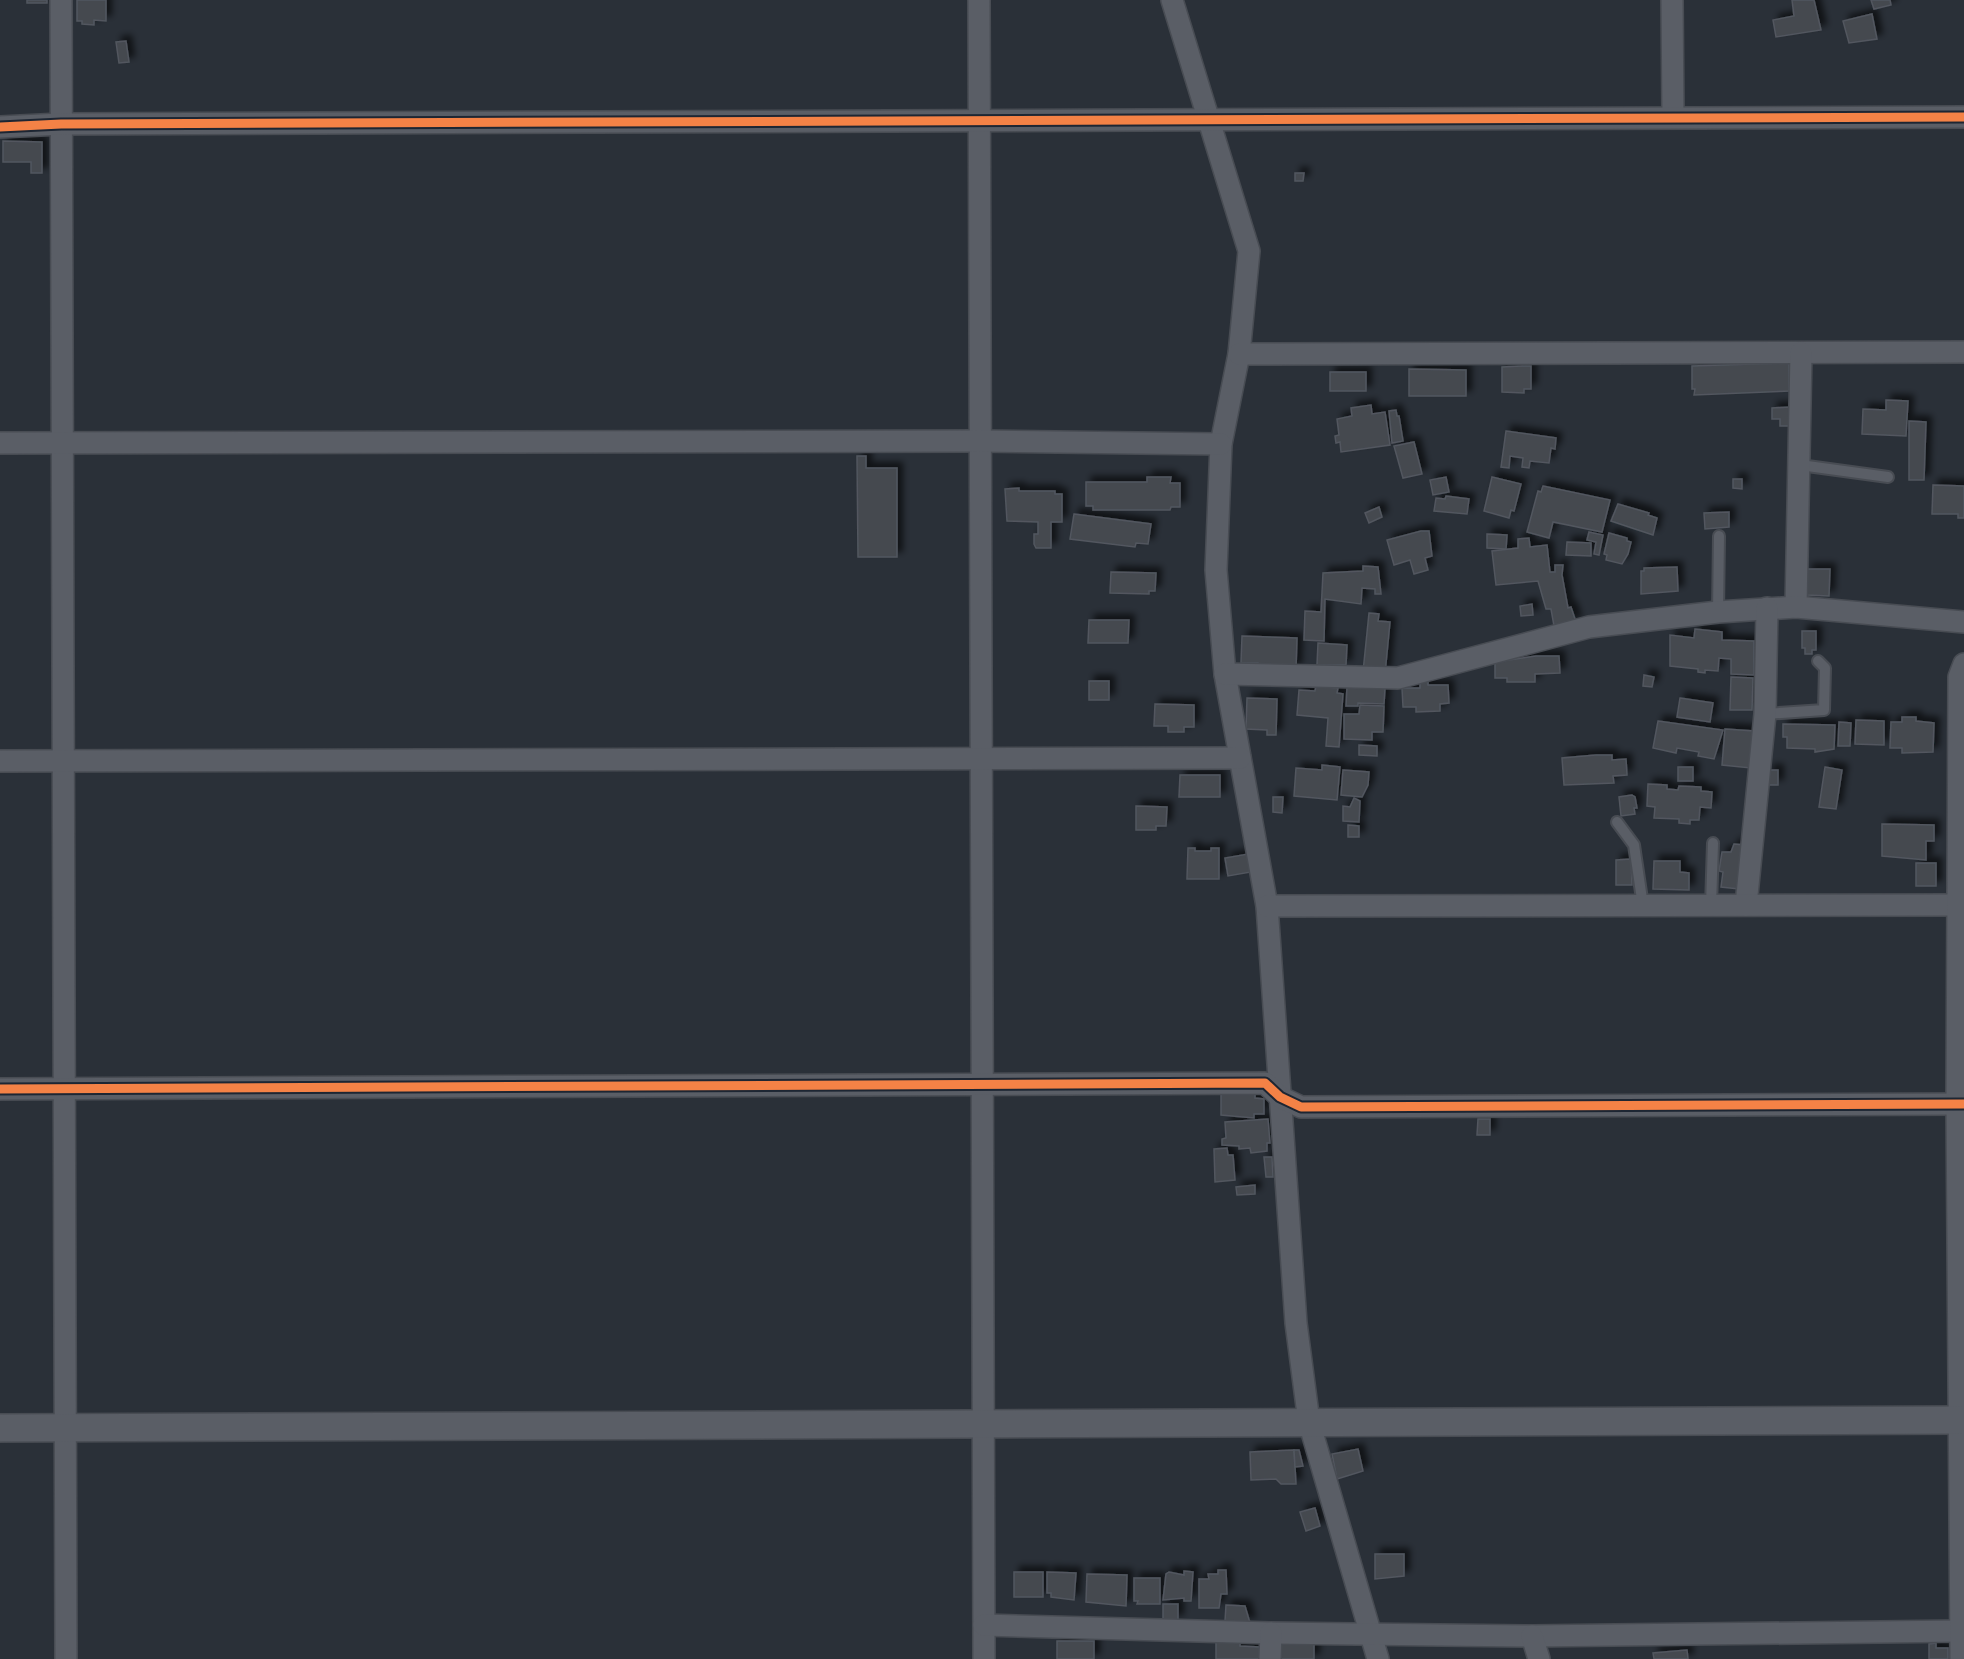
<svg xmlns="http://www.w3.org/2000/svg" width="1964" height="1659" font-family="Montserrat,sans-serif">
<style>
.building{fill:#444950;stroke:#52575f;stroke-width:1.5;filter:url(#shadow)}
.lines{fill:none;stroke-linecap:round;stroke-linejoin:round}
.service-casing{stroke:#484c53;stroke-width:14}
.minor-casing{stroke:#484c53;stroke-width:24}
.tertiary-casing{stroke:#484c53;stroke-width:30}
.service{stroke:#5a5e66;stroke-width:10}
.minor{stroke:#5a5e66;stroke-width:21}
.tertiary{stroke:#5a5e66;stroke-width:27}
.cycleway-casing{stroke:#1d2633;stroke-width:13}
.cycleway{stroke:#f48246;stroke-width:9}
</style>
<defs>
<filter id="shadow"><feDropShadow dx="5.5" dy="-5.5" stdDeviation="3" flood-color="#0009"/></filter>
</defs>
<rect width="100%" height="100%" fill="#2a3038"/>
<g class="building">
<rect x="27" y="0" width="20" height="3"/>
<path d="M77,0H106V21L94,20V25L82,24V21H77Z"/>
<path d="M1792,0H1814L1821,30L1776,37L1773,20L1794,16Z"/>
<path d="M1871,0H1890L1891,5L1874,9Z"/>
<path d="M1872,14L1877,39L1849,43L1843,21Z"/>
<path d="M126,41L129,62L119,63L116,42Z"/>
<path d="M3,141L42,142V173H31V162H3Z"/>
<path d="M1295,173H1304L1303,181H1295Z"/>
<path d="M1789,363V391L1694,395L1695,389H1692V366Z"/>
<path d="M1522,366H1531V389H1524V393L1502,392V367Z"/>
<path d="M1409,369L1466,370V396H1409Z"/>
<rect x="1330" y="372" width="36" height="19"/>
<path d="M1886,400L1908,401L1906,436L1862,434L1863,409L1886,410Z"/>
<path d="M1371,405L1372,414L1385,412L1390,445L1341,452L1340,442L1336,443L1335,436L1339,435L1337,419L1352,416L1351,408Z"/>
<path d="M1791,407V426H1780V419H1772V408Z"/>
<path d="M1396,410L1397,416H1399L1403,441L1392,443L1389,411Z"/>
<path d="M1909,421L1926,422L1924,480H1909Z"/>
<path d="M1506,431L1556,438L1555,449L1551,448L1549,463L1530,461L1529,468L1522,467L1523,458L1510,456L1509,468L1501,467Z"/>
<path d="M1414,442L1422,474L1403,478L1394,446Z"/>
<path d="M857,456H866V468H897V557H858Z"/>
<path d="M1147,477H1171L1170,483H1180V507H1171L1170,510H1093V506H1086V482H1147Z"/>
<path d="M1446,477L1449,492L1433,495L1430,480Z"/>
<path d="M1492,477L1521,484L1514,511L1511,510L1509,518L1484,511Z"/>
<path d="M1733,479H1742V489L1733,488Z"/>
<path d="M1933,485L1964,486V518H1958V514H1932Z"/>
<path d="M1543,486L1610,500L1602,532L1553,522L1549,538L1527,532L1538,491L1541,492Z"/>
<path d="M1019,488V491H1055V494H1062V522H1051V548H1036L1034,544V534H1038V522L1007,521L1005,489Z"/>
<path d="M1446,496L1469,499L1467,514L1434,511L1436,498L1445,499Z"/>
<path d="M1618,504L1649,513L1648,515L1657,518L1653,535L1611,521Z"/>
<path d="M1379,507L1382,517L1369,523L1365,513Z"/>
<path d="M1729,512V527L1705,529L1704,513Z"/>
<path d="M1074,514L1151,524L1148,544L1136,543L1135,547L1070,539Z"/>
<path d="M1421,531H1429L1432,556L1425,558L1428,570L1414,574L1410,560L1394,565L1387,540Z"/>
<path d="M1589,532L1603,535L1599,555L1594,554L1596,542L1587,540Z"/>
<path d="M1609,533L1627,538V541L1631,542L1628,554L1622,564L1606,560L1607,555L1604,554Z"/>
<path d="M1487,534L1507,535L1506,549L1487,548Z"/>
<path d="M1529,538L1530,547L1547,545L1550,572H1555V565H1563L1562,575L1568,608L1571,607L1576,622L1554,626L1551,609H1546L1538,581L1496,585L1492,551L1518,548V539Z"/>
<path d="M1567,542L1591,543V556L1566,555Z"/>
<path d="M1363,566L1378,567L1381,594H1375V589L1362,588L1361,604L1325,599L1324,641L1304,640L1305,611L1321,612L1323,573L1363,571Z"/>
<path d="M1677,567L1678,591L1641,594V571H1644V568Z"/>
<path d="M1807,569H1830L1829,596L1807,595Z"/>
<path d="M1111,572L1156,573L1155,591H1149V594L1110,593Z"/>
<path d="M1532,604L1533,615L1521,616L1520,606Z"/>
<path d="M1369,613L1379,614L1378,621L1390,622L1385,674L1363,672Z"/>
<path d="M1089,620H1129L1128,643H1088Z"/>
<path d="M1695,629L1722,632V640L1754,641V675L1731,674V659L1719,658L1718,671L1705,670V673L1698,672V669L1670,666V635L1694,638Z"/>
<path d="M1802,631H1816V650H1812V654H1805V648H1802Z"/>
<path d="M1242,636L1297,638L1296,669L1258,668V663H1241Z"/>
<path d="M1318,643L1347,645L1346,665H1317Z"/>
<path d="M1536,656H1559L1560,673L1535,674V682H1507V678H1495V662Z"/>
<path d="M1644,675L1654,677L1652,687L1643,686Z"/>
<path d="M1731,677L1753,678L1752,710H1730Z"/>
<rect x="1089" y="681" width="20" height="19"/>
<path d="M1420,681H1428V685H1448L1449,703L1440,704V711L1416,712V707H1403L1402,688H1420Z"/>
<path d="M1316,686L1338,688L1337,693L1343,694L1339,747L1326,746L1328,718L1297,715L1299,690L1315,691Z"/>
<path d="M1347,687L1385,688L1384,704L1358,703V706H1346Z"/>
<path d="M1247,698L1277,699L1276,735H1267V730L1246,729Z"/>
<path d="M1680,698L1713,703L1710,722L1677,717Z"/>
<path d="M1155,704L1194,705V727H1184V732H1168V726H1154Z"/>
<path d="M1360,705L1384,706L1383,732H1372V740L1344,739V714H1359Z"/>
<path d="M1902,717H1916V721L1934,723L1933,752L1902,753V748H1890L1891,722H1902Z"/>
<path d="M1856,720L1884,721V745L1855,744Z"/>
<path d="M1658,721L1723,730L1714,759L1698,756L1699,752L1677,748L1676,753L1653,748Z"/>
<path d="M1839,722L1851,723L1850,746H1838Z"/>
<path d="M1783,724L1835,725L1834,749L1815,752V749L1787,748V737H1783Z"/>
<path d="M1725,729L1754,731L1751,768L1722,765Z"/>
<path d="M1359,745L1377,746V756L1359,755Z"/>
<path d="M1596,755H1612V760L1626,759L1627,775L1613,776L1614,783L1564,785L1562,758Z"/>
<path d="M1322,765L1340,767L1337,800L1294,796L1296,768L1322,770Z"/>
<rect x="1678" y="767" width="15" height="14"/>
<path d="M1825,767L1842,770L1836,809L1819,807Z"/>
<path d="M1343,770L1369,772L1368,785L1362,797L1341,795Z"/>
<rect x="1768" y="770" width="10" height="15"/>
<path d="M1180,775H1220V797H1179Z"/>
<path d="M1648,784L1667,785V789L1678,790L1679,786L1701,787V791L1712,792L1711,808L1700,807L1699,820H1690V824L1679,823V819L1654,818L1655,807L1647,806Z"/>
<path d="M1632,795L1635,797L1637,808H1634L1635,814L1621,816L1619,797Z"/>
<path d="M1273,797H1283L1282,813L1273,812Z"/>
<path d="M1354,798L1360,801L1359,822L1343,821V806L1350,807Z"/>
<path d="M1136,806L1167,807L1166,826H1156V830H1136Z"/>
<path d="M1882,824L1934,825V841H1926V860L1882,856Z"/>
<path d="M1348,825L1359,826V837H1348Z"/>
<path d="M1734,844L1744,845L1739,889L1721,887L1723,872L1719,871L1722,852H1731Z"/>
<path d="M1188,848H1195V851H1211V848H1219V879H1187Z"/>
<path d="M1248,854L1251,872L1228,876L1225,858Z"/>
<path d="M1631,859L1632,885H1616V860Z"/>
<path d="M1654,861H1680V872L1689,873V890L1653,889Z"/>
<rect x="1916" y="863" width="20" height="23"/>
<path d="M1221,1094H1255V1098L1264,1099V1114H1254V1118L1221,1115Z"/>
<path d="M1268,1119L1270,1143H1267V1151L1251,1153L1250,1148L1239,1149V1146L1222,1145V1139L1226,1138L1225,1122Z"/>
<path d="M1478,1119H1490V1135H1477Z"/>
<path d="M1227,1148L1228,1155H1233L1235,1180L1215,1182L1214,1149Z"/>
<path d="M1264,1157H1272L1273,1177H1266Z"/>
<path d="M1255,1185V1194L1237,1195L1236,1187Z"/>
<path d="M1358,1449L1363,1471L1337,1479L1332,1454Z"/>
<path d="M1294,1450L1296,1484H1281L1276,1479L1251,1480L1250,1452Z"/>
<path d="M1294,1450H1299L1303,1466L1295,1467Z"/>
<path d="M1315,1508L1320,1526L1306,1531L1300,1512Z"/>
<path d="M1375,1554H1404V1576L1375,1579Z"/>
<path d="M1218,1570H1226L1227,1594H1221L1219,1608H1199V1579H1209L1208,1574H1218Z"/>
<path d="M1184,1571L1193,1572L1191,1601H1184V1598L1163,1600L1166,1574L1169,1572L1184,1575Z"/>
<rect x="1014" y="1572" width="29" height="25"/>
<path d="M1047,1572L1076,1573L1074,1600L1051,1597V1593H1047Z"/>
<path d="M1087,1574L1127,1575L1126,1606L1086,1602Z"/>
<path d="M1134,1578H1160V1604H1137L1138,1601H1134Z"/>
<rect x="1163" y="1604" width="15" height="16"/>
<path d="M1226,1605L1245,1606L1250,1623L1225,1621Z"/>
<rect x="1057" y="1641" width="37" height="18"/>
<path d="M1216,1641H1240V1646L1260,1647V1659H1216Z"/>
<path d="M1936,1643V1648H1948V1659H1929V1644Z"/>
<rect x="1280" y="1644" width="34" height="15"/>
<path d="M1687,1650L1688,1659H1654L1653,1653Z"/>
</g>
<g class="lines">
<defs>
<g id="service">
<path d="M1800,465L1888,477"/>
<path d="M1718,612L1719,536"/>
<path d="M1765,714L1824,710L1825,668L1818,661"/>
<path d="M1617,822L1634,845L1643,906"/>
<path d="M1711,906L1713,843"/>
</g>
<g id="minor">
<path d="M61,0L66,1659"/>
<path d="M979,0L984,1659"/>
<path d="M1172,0L1249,251L1239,354L1221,444L1216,570L1225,674L1267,906L1296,1323L1309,1422L1378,1659"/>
<path d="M1672,0L1673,117"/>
<path d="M0,127L61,124L1964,117"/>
<path d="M1239,354L1964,352"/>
<path d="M0,443L980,441L1221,444"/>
<path d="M1796,607L1801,353"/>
<path d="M1225,674L1398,678L1589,627L1718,612L1796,607L1964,622"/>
<path d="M0,761L1240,758"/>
<path d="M1746,905L1765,714L1767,608"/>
<path d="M1267,906L1958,905"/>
<path d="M0,1089L1265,1083L1280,1097L1301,1107L1964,1104"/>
<path d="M984,1625L1271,1633L1532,1636L1961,1631"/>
<path d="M1532,1636L1539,1659"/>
<path d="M1270,1659L1271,1633"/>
<path d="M1961,1659L1957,1104L1959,677L1964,664"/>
</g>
<path id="tertiary" d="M0,1428L1964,1420"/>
</defs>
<use href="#service" class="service-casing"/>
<use href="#minor" class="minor-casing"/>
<use href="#tertiary" class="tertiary-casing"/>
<use href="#service" class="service"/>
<use href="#minor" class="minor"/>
<use href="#tertiary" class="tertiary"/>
<defs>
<g id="cycleway">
<path d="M0,127L61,124L1964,117"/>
<path d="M0,1089L1265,1083L1280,1097L1301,1107L1964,1104"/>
</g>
</defs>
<use href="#cycleway" class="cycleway-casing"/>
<use href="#cycleway" class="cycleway"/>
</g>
</svg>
